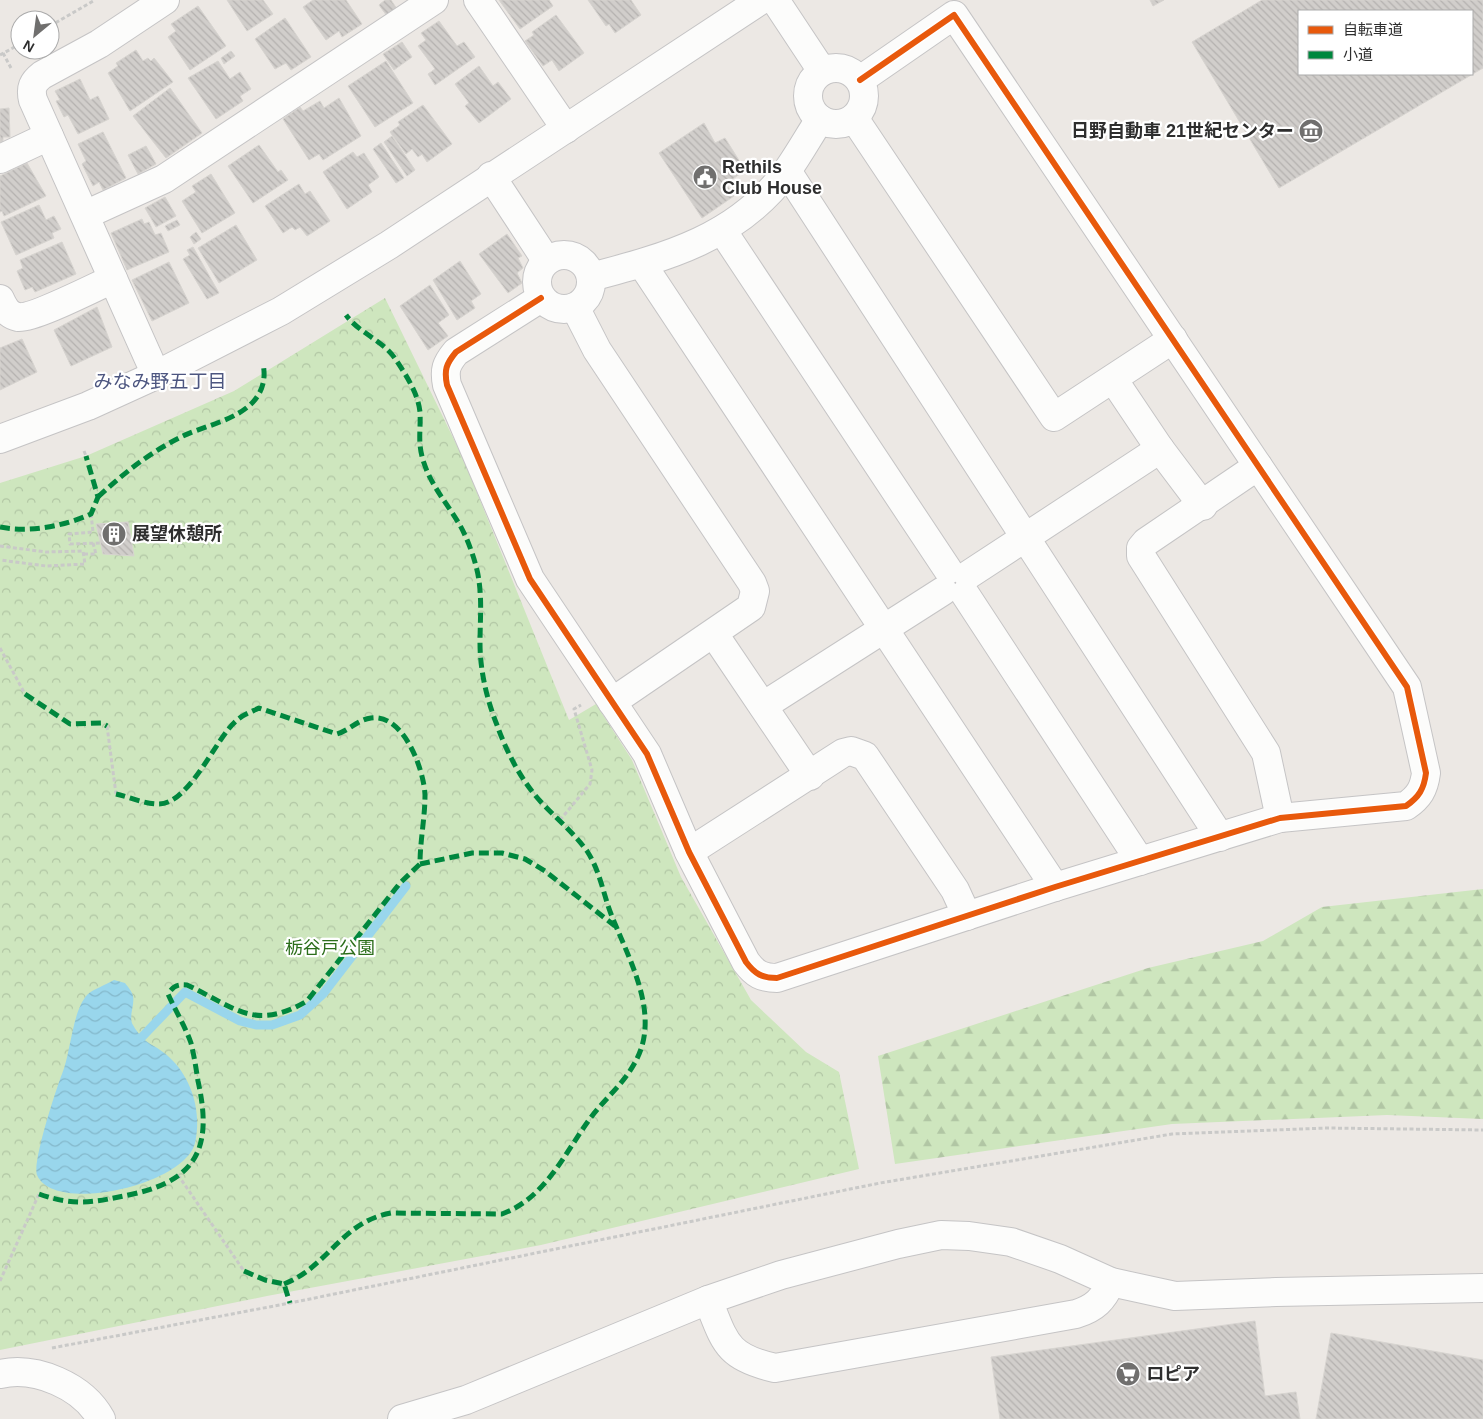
<svg xmlns="http://www.w3.org/2000/svg" width="1483" height="1419" font-family="Helvetica,'Noto Sans JP',sans-serif">
<style>
.forest{fill:url(#forest-firs)}
.park{fill:url(#park-crowns)}
.water{fill:url(#water-waves)}
.lines{fill:none;stroke-linecap:round;stroke-linejoin:round}
.stream{stroke:#99d6ec;stroke-width:9}
.building{fill:url(#building-back-hatch);stroke:#d7d4d0;fill-rule:evenodd}
.minor-casing{stroke:#c5c4c5;stroke-width:30}
.path{stroke:#c9c9c8;stroke-width:3;stroke-dasharray:4 2.5;stroke-linecap:butt}
.minor{stroke:#fcfcfb;stroke-width:28}
.quiet{stroke:#00873e;stroke-width:5;stroke-dasharray:10 5;stroke-linecap:butt}
.cycleway-casing{stroke:#fff;stroke-width:9}
.cycleway{stroke:#e8590c;stroke-width:6}
.labels{text-anchor:middle;dominant-baseline:central;stroke-width:4.5;stroke-linejoin:round;paint-order:stroke}
.poi-label{font-size:18px;font-weight:bold;fill:#2e2e2e;stroke:#fff;text-anchor:start}
.park-label{font-size:18px;fill:#2c6e1b;stroke:#fff}
.neighbourhood-label{font-size:19px;fill:#4d5680;stroke:#fff}
</style>
<defs>
<pattern id="forest-firs" width="22" height="20" patternUnits="userSpaceOnUse" patternTransform="scale(1.25)"><rect width="22" height="20" fill="#cee6be"/><path d="M5 1l3.5 6h-7zM16 11l3.5 6h-7z" fill="#b1c6a4"/></pattern>
<pattern id="park-crowns" width="20" height="18" patternUnits="userSpaceOnUse" patternTransform="scale(1.25)"><rect width="20" height="18" fill="#cee6be"/><path d="M2 6a3 3 0 1 1 6 0M12 15a3 3 0 1 1 6 0" fill="none" stroke="#b1c6a4"/></pattern>
<pattern id="water-waves" width="16" height="10" patternUnits="userSpaceOnUse" patternTransform="scale(1.25)"><rect width="16" height="10" fill="#99d6ec"/><path d="M0 5q4-4 8 0t8 0" fill="none" stroke="#84b8cb"/></pattern>
<pattern id="building-back-hatch" width="6" height="6" patternUnits="userSpaceOnUse" patternTransform="scale(1.25)"><rect width="6" height="6" fill="#d1cecb"/><path d="M-1 5l2 2M0 0l6 6M5-1l2 2" fill="none" stroke="#b4b1af"/></pattern>
</defs>
<rect width="100%" height="100%" fill="#ece8e4"/>
<path class="forest" d="M1483,889V1119L1387,1115L1172,1124L895,1164L878,1056L1148,968L1263,941L1322,907Z"/>
<path class="park" d="M385,298L463,458L569,720L596,704L632,760L681,877L751,1000L806,1052L839,1072L859,1169L541,1245L267,1296L0,1350V483L86,456L234,391Z"/>
<path class="water" d="M114,980L125,983C127,986 132,991 133,996C135,1005 128,1017 133,1025C145,1046 154,1043 169,1057C192,1078 202,1112 195,1143C185,1185 54,1215 37,1175C32,1163 56,1089 62,1074C71,1052 72,1012 87,995C93,989 106,985 114,980Z"/>
<g class="lines">
<path class="stream" d="M141,1038L185,992L240,1021L256,1025H272L300,1015L323,994L406,886"/>
</g>
<g class="building">
<path d="M227,0H263L273,14L247,31Z"/>
<path d="M313,0H346L362,24L342,37L339,31L326,40L303,7Z"/>
<path d="M385,0H391L397,9L387,16L379,5Z"/>
<path d="M499,0H549L553,6L520,29Z"/>
<path d="M588,0H631L641,15L615,33L609,24L606,26Z"/>
<path d="M1150,0H1164L1153,6Z"/>
<path d="M1262,0H1483V68L1279,188L1192,42ZM1299,11H1472V74H1299Z"/>
<path d="M198,6L226,46L190,70L168,37L176,31L171,24Z"/>
<path d="M556,15L584,53L559,71L552,60L543,66L525,41L534,35L532,32Z"/>
<path d="M285,18L311,57L291,70L286,63L275,69L255,39Z"/>
<path d="M439,21L457,46L464,42L475,57L435,85L428,74L435,69L418,46L426,40L421,33Z"/>
<path d="M402,42L412,57L394,70L383,54Z"/>
<path d="M136,50L143,61L148,58L151,61L154,58L173,82L130,111L108,73L118,66L116,63Z"/>
<path d="M231,51L235,56L224,64L221,58Z"/>
<path d="M218,61L230,79L240,72L251,89L240,96L243,101L216,119L188,78Z"/>
<path d="M386,61L413,103L375,127L348,86Z"/>
<path d="M479,66L493,86L498,82L511,99L479,123L465,106L469,103L455,84Z"/>
<path d="M80,79L90,100L98,96L109,119L78,134L68,115L64,117L56,101L60,100L55,91Z"/>
<path d="M170,88L202,133L166,158L133,116Z"/>
<path d="M339,98L361,136L323,160L319,154L309,160L283,119L300,107L303,111L320,101L324,108Z"/>
<path d="M423,105L452,144L427,162L422,154L418,157L412,149L406,154L390,132L400,125L398,122Z"/>
<path d="M9,108L10,137H3V142H0V109Z"/>
<path d="M704,123L715,143L725,138L745,170L726,184L734,196L702,218L659,153Z"/>
<path d="M103,132L126,178L103,190L99,182L93,186L82,164L86,161L78,144Z"/>
<path d="M392,136L415,170L407,176L384,142Z"/>
<path d="M381,143L404,178L396,183L373,149Z"/>
<path d="M259,145L278,172L281,170L288,180L253,203L228,166Z"/>
<path d="M146,146L156,164L138,174L128,155Z"/>
<path d="M353,152L357,157L364,153L379,177L368,185L372,192L347,209L323,172Z"/>
<path d="M27,163L46,196L4,216L2,211L0,212V176Z"/>
<path d="M211,174L235,213L202,233L182,201L196,192L192,186Z"/>
<path d="M299,184L305,194L310,191L330,221L307,236L300,227L295,230L292,227L283,233L265,206Z"/>
<path d="M165,197L176,216L156,227L145,208Z"/>
<path d="M39,205L46,220L54,216L61,229L52,233L54,238L16,255L1,222Z"/>
<path d="M142,219L144,224L149,222L155,235L161,233L169,252L127,270L111,233Z"/>
<path d="M177,220L180,225L168,231L165,226Z"/>
<path d="M236,225L257,260L219,283L198,248Z"/>
<path d="M196,232L201,239L194,244L190,237Z"/>
<path d="M507,234L522,256L518,258L523,268L517,273L522,283L508,293L479,254Z"/>
<path d="M62,242L76,274L35,292L32,287L25,290L17,271L23,268L20,260Z"/>
<path d="M193,247L219,293L207,299L183,259L190,255L187,250Z"/>
<path d="M460,261L481,294L471,301L475,308L457,320L433,280Z"/>
<path d="M169,262L189,303L152,321L132,280Z"/>
<path d="M430,285L449,315L438,323L448,336L428,350L400,306Z"/>
<path d="M97,307L112,347L71,366L54,330Z"/>
<path d="M22,339L37,372L0,390V348Z"/>
<path d="M128,522L134,556L103,554L96,524Z"/>
<path d="M1255,1321L1265,1396L1296,1392L1300,1419H1000L991,1357Z"/>
<path d="M1331,1333L1483,1360V1419H1316Z"/>
</g>
<g class="lines">
<defs>
<g id="minor">
<path d="M478,0L566,129"/>
<path d="M775,0L822,71"/>
<circle cx="836" cy="96" r="28"/>
<path d="M854,118L1054,417L1173,339"/>
<path d="M0,159L49,136"/>
<path d="M787,171L1220,837"/>
<path d="M491,176L546,260"/>
<path d="M85,215L164,179L434,0"/>
<path d="M722,230L948,570"/>
<circle cx="564" cy="282" r="27"/>
<path d="M642,264L1055,887"/>
<path d="M591,277C667,257 738,238 787,171C799,154 809,136 820,119"/>
<path d="M541,298L456,352C446,364 444,370 447,385L530,579L647,754L689,852L746,962C755,974 762,978 777,978L1055,887L1280,818L1406,806C1419,797 1424,789 1426,773L1407,687L954,15L860,80"/>
<path d="M0,299C4,308 8,315 18,317C33,319 95,287 113,279"/>
<path d="M575,307L597,350L752,583L755,591L751,607L612,702"/>
<path d="M156,375L33,100C30,88 33,82 42,75L99,44L165,0"/>
<path d="M1113,379L1160,449L1203,506"/>
<path d="M0,439L88,406L156,375L281,311L389,245L761,0"/>
<path d="M1258,466L1146,542L1141,548V556L1266,753L1280,818"/>
<path d="M968,575L1160,449"/>
<path d="M965,594L1140,861"/>
<path d="M714,634L810,776"/>
<path d="M763,706L943,591"/>
<path d="M689,852L843,753L851,751L865,756L955,890L967,916"/>
<path d="M708,1300C725,1342 726,1357 775,1368L1076,1314C1095,1308 1103,1300 1111,1282"/>
<path d="M0,1374C36,1366 83,1386 101,1419"/>
<path d="M402,1419L466,1400L708,1300L781,1275L898,1244L941,1235L969,1236L1011,1242L1060,1259L1111,1282L1175,1296L1276,1292L1483,1288"/>
</g>
</defs>
<use href="#minor" class="minor-casing"/>
<g class="path">
<path d="M50,26L95,0"/>
<path d="M3,53L11,68"/>
<path d="M0,55L20,44"/>
<path d="M84,451L86,456"/>
<path d="M91,514L93,532L69,534L70,544L100,543"/>
<path d="M0,546L46,552L83,551L85,564L46,566L0,560"/>
<path d="M84,554H96L93,543"/>
<path d="M0,648L25,694"/>
<path d="M107,726L116,794"/>
<path d="M560,820L590,784L592,770L574,709L581,705"/>
<path d="M178,1175L244,1271"/>
<path d="M0,1281L39,1194"/>
<path d="M52,1348L290,1303L880,1183L1172,1134L1328,1128L1483,1130"/>
</g>
<use href="#minor" class="minor"/>
<g class="quiet">
<path d="M98,497C124,473 149,453 181,437C203,426 235,421 253,402C263,391 266,378 263,364"/>
<path d="M0,527C29,533 64,526 91,514L98,497L86,456"/>
<path d="M25,694L70,724L102,723L107,726"/>
<path d="M420,864L472,853H502L525,859L545,871L615,926"/>
<path d="M39,1194C76,1207 95,1202 133,1194C200,1179 212,1144 198,1081C196,1068 194,1055 191,1043C185,1026 175,1010 168,994C173,986 178,984 187,985C235,1007 254,1032 307,1001L400,883L420,864C420,841 425,818 425,795C424,769 403,713 371,718C357,720 350,730 337,734L259,708C251,712 242,715 236,721C216,738 189,805 158,804C145,804 129,797 116,794"/>
<path d="M244,1271L265,1280L284,1284L290,1303"/>
<path d="M284,1284C328,1267 341,1222 391,1213L502,1214C545,1198 563,1156 589,1120C606,1096 630,1080 641,1049C656,1005 627,955 611,914C603,893 600,871 587,851C573,832 557,819 541,802C521,780 507,753 497,725C487,700 480,671 480,643C480,622 482,602 479,581C477,564 467,536 458,522C446,502 431,485 424,463C417,443 421,431 420,412C418,393 406,375 396,360C383,340 360,334 346,315"/>
</g>
<defs>
<path id="cycleway" d="M541,298L456,352C446,364 444,370 447,385L530,579L647,754L689,852L746,962C755,974 762,978 777,978L1055,887L1280,818L1406,806C1419,797 1424,789 1426,773L1407,687L954,15L860,80"/>
</defs>
<use href="#cycleway" class="cycleway-casing"/>
<use href="#cycleway" class="cycleway"/>
</g>
<defs>
<symbol id="museum-disc" viewBox="-11 -11 22 22"><circle r="9.5" fill="#706f6e" stroke="#fff"/><path d="M0-6L6-3V-2H-6V-3ZM-5-1h2V3h-2ZM-1-1h2V3h-2ZM3-1h2V3H3ZM-6 4H6V6H-6Z" fill="#fff"/></symbol>
<symbol id="civic-disc" viewBox="-11 -11 22 22"><circle r="9.5" fill="#706f6e" stroke="#fff"/><path d="M-.6-6.5H3V-4.5H.6V-3L4-1V1h2V6H-6V1h2V-1L-.6-3ZM-1.2 2.5V6h2.4V2.5Z" fill="#fff"/></symbol>
<symbol id="building-disc" viewBox="-11 -11 22 22"><circle r="9.5" fill="#706f6e" stroke="#fff"/><path d="M-4-6H4V6H1V3H-1V6H-4ZM-2.5-4.3h1.7v1.8h-1.7ZM.8-4.3h1.7v1.8H.8ZM-2.5-1h1.7V.8h-1.7ZM.8-1h1.7V.8H.8Z" fill="#fff"/></symbol>
<symbol id="supermarket-disc" viewBox="-11 -11 22 22"><circle r="9.5" fill="#706f6e" stroke="#fff"/><path d="M-6-5.5h2.5l.6 2H6L4.5 2H-2.5L-4.4-4H-6ZM-1.5 3.2a1.3 1.3 0 1 0 .1 0ZM3 3.2a1.3 1.3 0 1 0 .1 0Z" fill="#fff"/></symbol>
</defs>
<g fill-rule="evenodd">
<use href="#museum-disc" x="1297" y="117" width="28" height="28"/>
<use href="#civic-disc" x="691" y="163" width="28" height="28"/>
<use href="#building-disc" x="100" y="520" width="28" height="28"/>
<use href="#supermarket-disc" x="1114" y="1360" width="28" height="28"/>
</g>
<g class="labels">
<g class="poi-label">
<text x="1294" y="131" text-anchor="end">日野自動車 21世紀センター</text>
<text x="722" y="167">Rethils<tspan x="722" dy="21">Club House</tspan></text>
<text x="132" y="534">展望休憩所</text>
<text x="1146" y="1374">ロピア</text>
</g>
<g class="park-label">
<text x="330" y="948">栃谷戸公園</text>
</g>
<g class="neighbourhood-label">
<text x="160" y="381">みなみ野五丁目</text>
</g>
</g>
<rect x="1298" y="10" width="175" height="65" fill="#ffffff" stroke="#ababab"/>
<rect x="1308" y="26" width="25" height="8" fill="#e8590c" stroke="#ababab"/>
<text x="1343" y="35" font-size="15" fill="#2e2e2e">自転車道</text>
<rect x="1308" y="51" width="25" height="8" fill="#00873e" stroke="#ababab"/>
<text x="1343" y="60" font-size="15" fill="#2e2e2e">小道</text>
<g transform="translate(35 35) rotate(209)"><circle r="24" fill="#ffffff" stroke="#ababab"/>
<path d="M0-4L9 19L0 12L-9 19Z" fill="#706f6e"/>
<text y="-8" font-size="14" font-weight="bold" text-anchor="middle" fill="#2e2e2e">N</text>
</g>
</svg>
